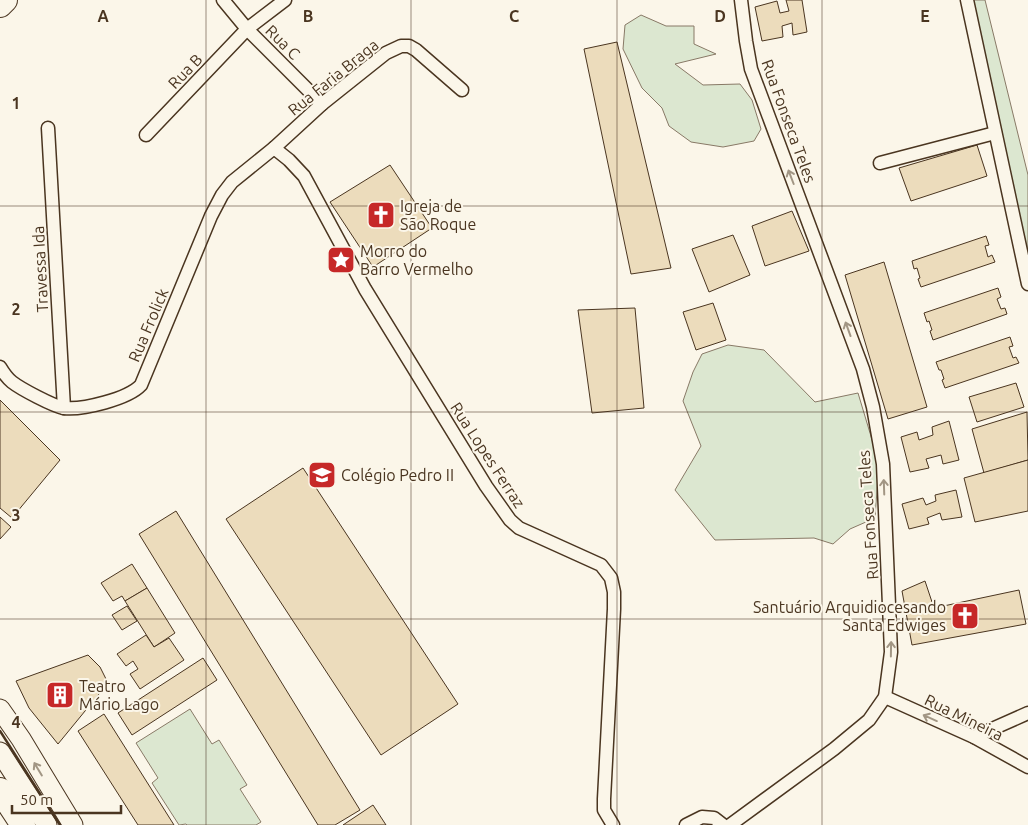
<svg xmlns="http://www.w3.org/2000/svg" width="1028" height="825" font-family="Ubuntu,sans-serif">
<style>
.green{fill:#dce7d0;stroke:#887966}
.building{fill:#ecdcbc;stroke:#4a3520}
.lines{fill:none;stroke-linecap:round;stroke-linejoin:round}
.street-casing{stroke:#4a3520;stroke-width:15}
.secondary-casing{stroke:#4a3520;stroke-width:21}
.highway-casing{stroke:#4a3520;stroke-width:26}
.street{stroke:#fbf6e9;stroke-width:12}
.secondary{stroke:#fbf6e9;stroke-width:19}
.highway{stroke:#fbf6e9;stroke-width:24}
.wall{stroke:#4a3520;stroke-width:2.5}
.oneway{stroke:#a29684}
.grid{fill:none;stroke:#4a3520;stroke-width:1;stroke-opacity:0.55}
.labels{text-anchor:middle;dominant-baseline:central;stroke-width:4;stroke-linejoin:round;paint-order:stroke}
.street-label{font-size:16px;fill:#4a3520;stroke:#fbf6e9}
.poi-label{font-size:16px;fill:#4a3520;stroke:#fbf6e9;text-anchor:start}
.grid-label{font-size:16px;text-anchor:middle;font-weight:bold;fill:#4a3520;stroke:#fbf6e9;stroke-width:4;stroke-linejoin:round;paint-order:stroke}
</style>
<rect width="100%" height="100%" fill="#fbf6e9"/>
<g class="green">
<path d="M962,0H985L1028,175V284Z"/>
<path d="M641,15L666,26H694V44L716,54L675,64L703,85L740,84L752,100L761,129L754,141L723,147L691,142L669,126L662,108L642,88L623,49L625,25Z"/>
<path d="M728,345L764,350L815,402L858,393L879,463L875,518L850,529L833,544L814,538L715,540L675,490L701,446L683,401L693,372L702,354Z"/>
<path d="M190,709L212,744L219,740L247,785L240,789L261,822L256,825H187L186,824L179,825L152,783L158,778L136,743Z"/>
</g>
<g class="building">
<path d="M786,0H802L807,32L793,35L792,23L782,26L783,37L762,41L755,7L777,1L780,13L789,11Z"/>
<path d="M617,42L671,268L631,274L584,49Z"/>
<path d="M977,145L987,176L911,201L899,168Z"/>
<path d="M390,165L432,228L373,267L330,202Z"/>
<path d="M792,211L809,251L765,266L752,226Z"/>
<path d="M733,235L750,275L709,292L692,249Z"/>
<path d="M986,236L989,245L985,246L988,257L992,255L995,262L921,287L918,279L920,278L917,268L914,269L912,261Z"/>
<path d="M884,262L927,407L888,419L845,275Z"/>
<path d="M998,288L1001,297L997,299L1001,309L1005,308L1007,314L933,340L930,331L932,330L929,321L927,322L924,313Z"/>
<path d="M713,303L726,340L696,350L683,312Z"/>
<path d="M635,308L644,408L592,413L578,310Z"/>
<path d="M1010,337L1013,346L1009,347L1013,358L1016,357L1019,363L945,388L942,380L944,379L941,370H939L936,362Z"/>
<path d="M1016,383L1024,407L977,422L969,397Z"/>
<path d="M0,400L60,460L12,518L0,508Z"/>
<path d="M1027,412L1028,460L984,473L972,429Z"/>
<path d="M949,421L959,460L943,464L941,455L926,459L929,468L910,472L901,437L917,432L919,440L933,435L932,427Z"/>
<path d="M1028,460V511L975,522L964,478Z"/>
<path d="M303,468L458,704L381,755L226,519Z"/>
<path d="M956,490L962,517L942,520L940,513L927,518L929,524L909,529L902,504L923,498L926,505L936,501L935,495Z"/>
<path d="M176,511L360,810L335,825H318L139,534Z"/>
<path d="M0,517L11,527L0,539Z"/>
<path d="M132,564L147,588L125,601L122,596L113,601L101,583Z"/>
<path d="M925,581L934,608L1019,590L1026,624L912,645L902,591Z"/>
<path d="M147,588L175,633L154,647L125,601Z"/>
<path d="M127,606L137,621L122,630L112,615Z"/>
<path d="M146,635L154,647L169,638L184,660L140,689L130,674L138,669L133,661L126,666L117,654Z"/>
<path d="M88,655L100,667L108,683L58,744L29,708L16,681Z"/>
<path d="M203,658L217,680L132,735L118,713Z"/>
<path d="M104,714L174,825H138L78,731Z"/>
<path d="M373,805L386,825H343Z"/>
</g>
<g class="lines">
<defs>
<g id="street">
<path d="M223,0L247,29L322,104"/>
<path d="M967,0L1028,284"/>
<path d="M48,128L64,408"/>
<path d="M146,135L247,29L285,0"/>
<path d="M274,148L289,160L304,176L365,289L486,486L510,520L519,528L528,532L601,565L611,578L614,592V609L604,799V810L613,825"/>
<path d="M880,163L995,133"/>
<path d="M0,367C3,372 7,378 12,382C21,389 53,406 64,408C83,410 128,399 141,385L211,216L222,195L232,182L274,148L322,104L386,53L401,46H409L416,50L462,90"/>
<path d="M885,697L974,737L1028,767"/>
<path d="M974,737L1028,713"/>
<path d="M686,825L702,817L714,818L723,825"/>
<path d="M730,825L834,749L869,720L885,697L891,652L883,464L873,407L863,369L751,69L746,41L741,0"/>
</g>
<g id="secondary">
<path d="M0,709L21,739L73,825"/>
<path d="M0,752L47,825"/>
</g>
<g id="highway">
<path d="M0,5L5,0"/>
<path d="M0,790L23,825"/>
</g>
</defs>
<use href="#street" class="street-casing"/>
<use href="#secondary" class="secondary-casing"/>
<use href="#highway" class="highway-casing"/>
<use href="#street" class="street"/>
<use href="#secondary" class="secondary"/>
<use href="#highway" class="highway"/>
<path class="wall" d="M0,731L60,825"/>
</g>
<defs><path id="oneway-shaft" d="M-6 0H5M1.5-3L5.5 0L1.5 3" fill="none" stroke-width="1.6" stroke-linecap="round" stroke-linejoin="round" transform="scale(1.25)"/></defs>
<g class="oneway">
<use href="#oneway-shaft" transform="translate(791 177) rotate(-111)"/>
<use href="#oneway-shaft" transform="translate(848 329) rotate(-110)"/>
<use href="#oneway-shaft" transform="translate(884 487) rotate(-92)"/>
<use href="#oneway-shaft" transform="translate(891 649) rotate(-89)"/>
<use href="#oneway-shaft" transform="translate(930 718) rotate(-156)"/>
<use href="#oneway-shaft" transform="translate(38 769) rotate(-121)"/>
</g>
<path class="grid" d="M206,0V825M411,0V825M617,0V825M822,0V825M0,206H1028M0,412H1028M0,619H1028"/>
<defs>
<symbol id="church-square" viewBox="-11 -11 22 22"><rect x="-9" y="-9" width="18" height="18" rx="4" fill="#c62828" stroke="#fbf6e9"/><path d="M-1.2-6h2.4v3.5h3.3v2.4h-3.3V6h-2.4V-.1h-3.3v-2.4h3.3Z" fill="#fff"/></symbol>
<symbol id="sight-square" viewBox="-11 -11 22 22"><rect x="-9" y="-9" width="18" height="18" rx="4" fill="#c62828" stroke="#fbf6e9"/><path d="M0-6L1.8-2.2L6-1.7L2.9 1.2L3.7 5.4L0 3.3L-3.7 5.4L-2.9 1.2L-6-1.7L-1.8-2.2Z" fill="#fff"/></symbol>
<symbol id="school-square" viewBox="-11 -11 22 22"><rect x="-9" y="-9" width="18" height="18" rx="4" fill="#c62828" stroke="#fbf6e9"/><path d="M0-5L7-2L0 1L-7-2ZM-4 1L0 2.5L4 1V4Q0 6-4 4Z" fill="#fff"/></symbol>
<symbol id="building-square" viewBox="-11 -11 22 22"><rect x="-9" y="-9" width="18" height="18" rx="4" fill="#c62828" stroke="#fbf6e9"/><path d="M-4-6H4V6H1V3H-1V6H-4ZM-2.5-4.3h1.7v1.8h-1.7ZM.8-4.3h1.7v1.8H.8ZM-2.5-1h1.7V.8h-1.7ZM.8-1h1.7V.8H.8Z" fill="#fff"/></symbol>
</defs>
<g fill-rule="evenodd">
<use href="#church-square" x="365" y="199" width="32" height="32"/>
<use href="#sight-square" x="325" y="244" width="32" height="32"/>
<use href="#school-square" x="306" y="459" width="32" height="32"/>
<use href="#church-square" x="949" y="600" width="32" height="32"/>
<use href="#building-square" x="44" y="679" width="32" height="32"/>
</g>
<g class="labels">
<g class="street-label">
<text transform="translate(283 42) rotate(45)">Rua C</text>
<text transform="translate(185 71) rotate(-46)">Rua B</text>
<text transform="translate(333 77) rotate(-39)">Rua Faria Braga</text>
<text transform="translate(789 121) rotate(70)">Rua Fonseca Teles</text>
<text transform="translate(40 269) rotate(-93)">Travessa Ida</text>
<text transform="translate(148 325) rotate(-67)">Rua Frolick</text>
<text transform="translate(488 455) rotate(57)">Rua Lopes Ferraz</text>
<text transform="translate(868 515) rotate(-94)">Rua Fonseca Teles</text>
<text transform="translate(964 717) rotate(26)">Rua Mineira</text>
</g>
<g class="poi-label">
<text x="400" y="206">Igreja de<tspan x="400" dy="18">São Roque</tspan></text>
<text x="360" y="251">Morro do<tspan x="360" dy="18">Barro Vermelho</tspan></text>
<text x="341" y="475">Colégio Pedro II</text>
<text x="946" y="607" text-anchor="end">Santuário Arquidiocesando<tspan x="946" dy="18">Santa Edwiges</tspan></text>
<text x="79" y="686">Teatro<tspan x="79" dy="18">Mário Lago</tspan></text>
</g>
</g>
<g class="grid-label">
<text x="103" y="22">A</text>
<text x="308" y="22">B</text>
<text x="514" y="22">C</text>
<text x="720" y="22">D</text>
<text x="925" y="22">E</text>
<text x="16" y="109">1</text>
<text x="16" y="315">2</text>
<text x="16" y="521">3</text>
<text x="16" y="728">4</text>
</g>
<path d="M12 805v8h109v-8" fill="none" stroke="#4a3520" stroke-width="2.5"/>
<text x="20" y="805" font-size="15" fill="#4a3520" stroke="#fbf6e9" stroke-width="4" paint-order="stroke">50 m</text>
</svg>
